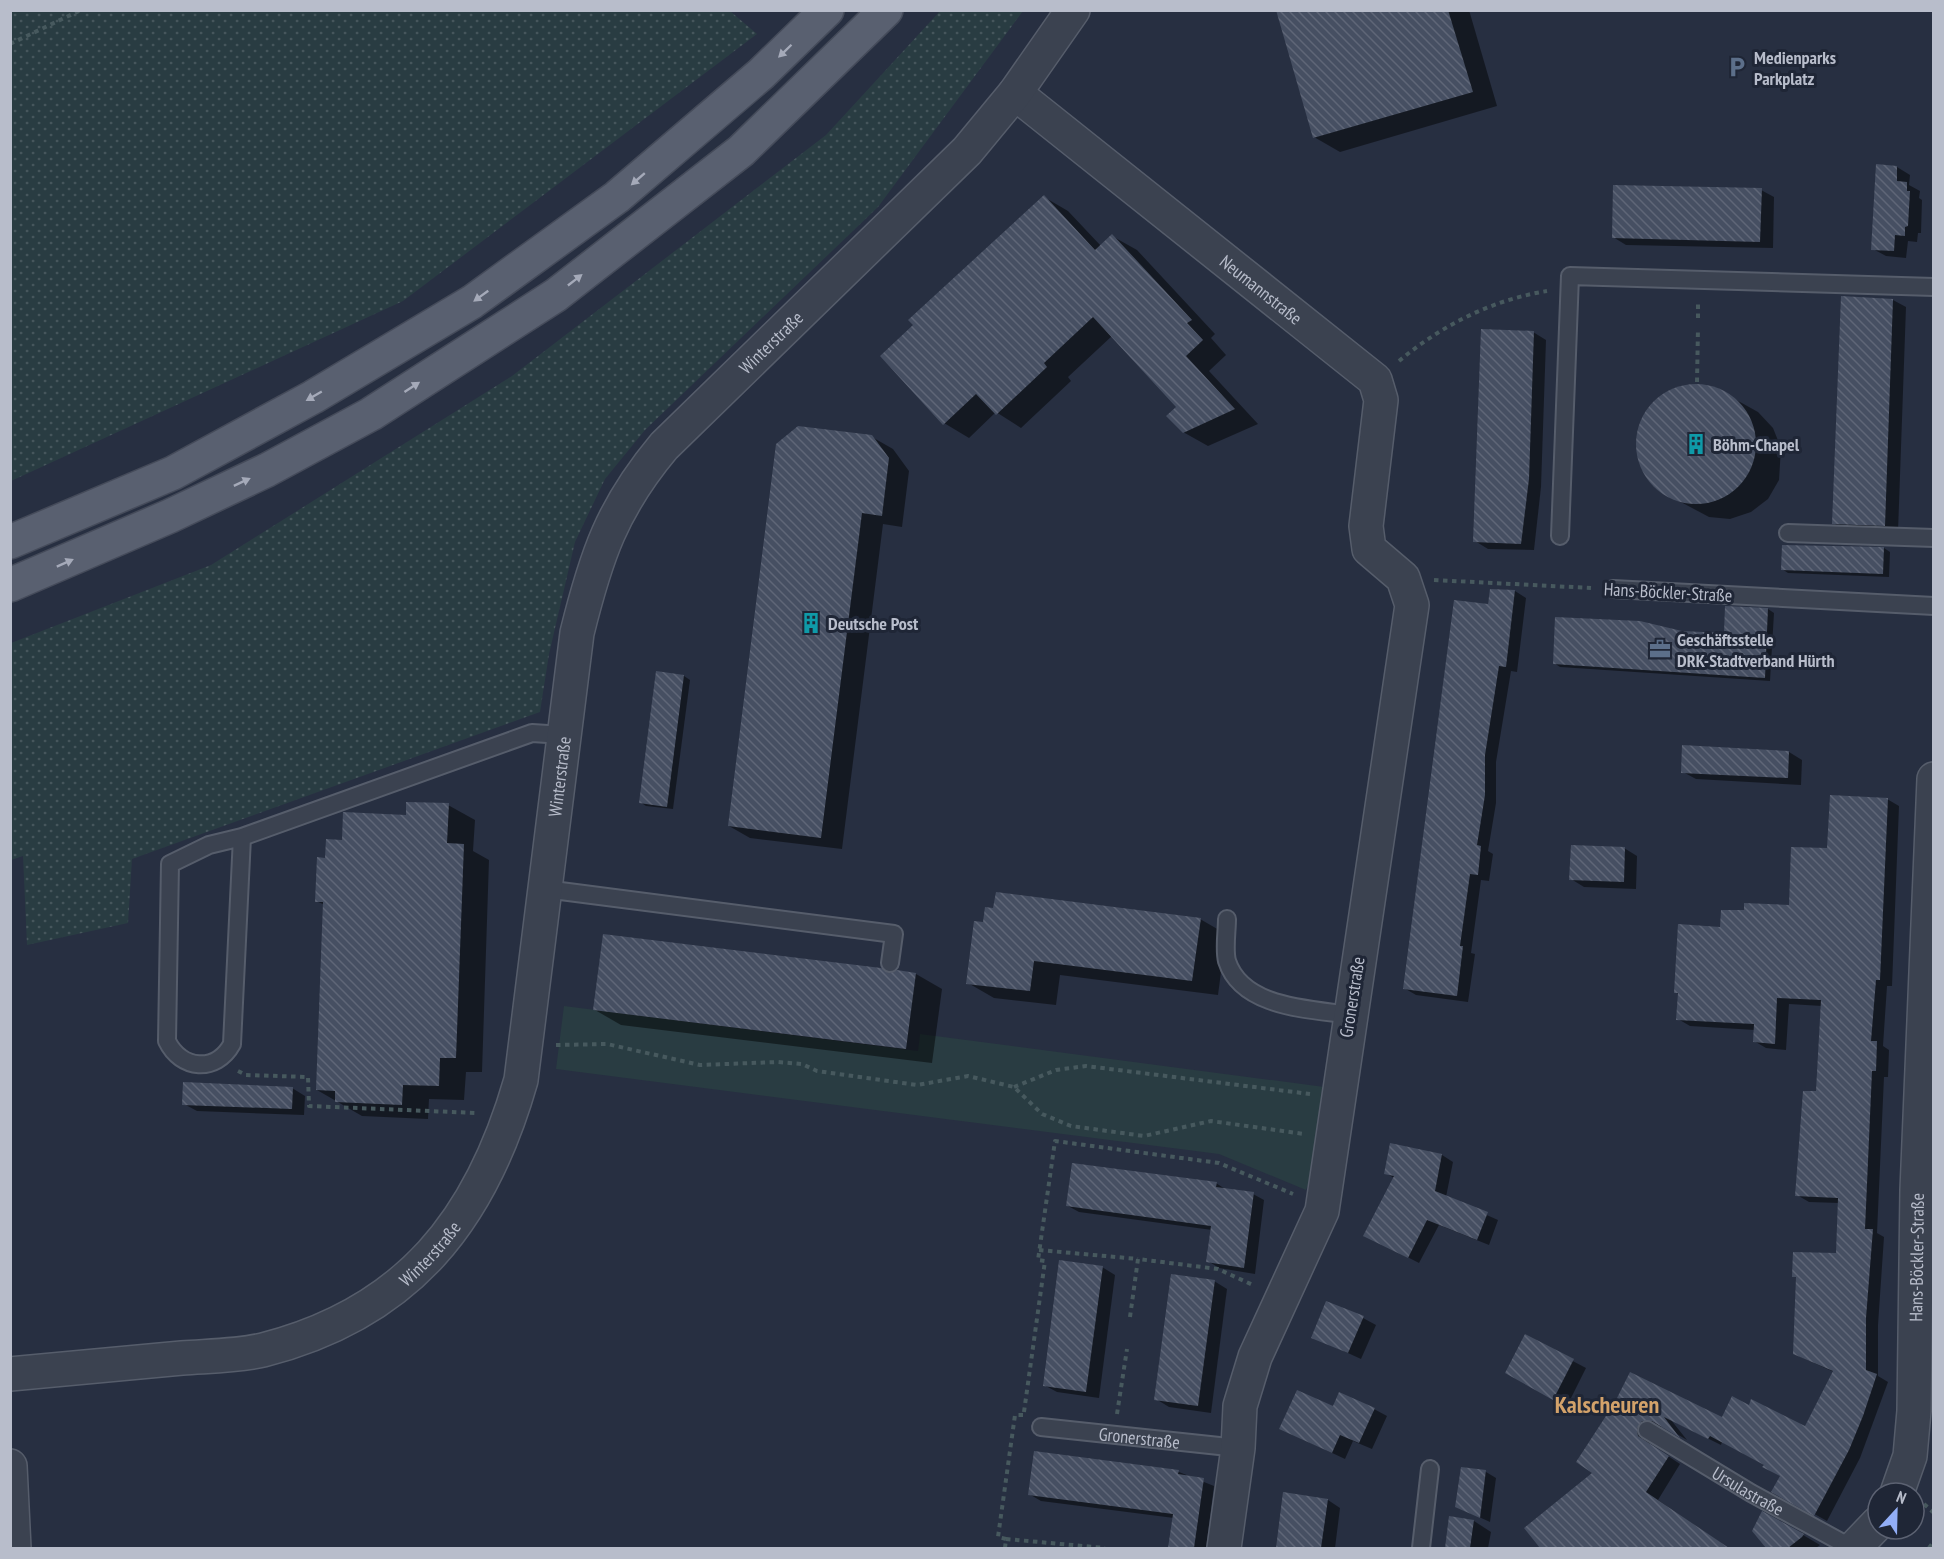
<svg xmlns="http://www.w3.org/2000/svg" width="1944" height="1559" font-family="'PT Sans Narrow',sans-serif">
<style>
.grass{fill:url(#grass-dots)}
.green{fill:#293c42}
.shadow{fill:#0007}
.building{fill:url(#building-back-hatch)}
.lines{fill:none;stroke-linecap:round;stroke-linejoin:round}
.service-casing{stroke:#565d6b;stroke-width:20}
.minor-casing{stroke:#565d6b;stroke-width:36}
.tertiary-casing{stroke:#565d6b;stroke-width:36}
.primary-casing{stroke:#454b5a;stroke-width:36}
.path{stroke:#47595e;stroke-width:4;stroke-dasharray:4.5 4.5;stroke-linecap:butt}
.service{stroke:#3b4250;stroke-width:16}
.minor{stroke:#3b4250;stroke-width:33}
.tertiary{stroke:#3b4250;stroke-width:33}
.primary{stroke:#596070;stroke-width:33}
.oneway{fill:#a5aab9}
.labels{text-anchor:middle;dominant-baseline:central;stroke-width:6;stroke-linejoin:round;paint-order:stroke}
.poi-label{font-size:18px;font-weight:bold;fill:#b8bdcb;stroke:#1f2636;text-anchor:start}
.street-label{font-size:18px;fill:#b8bdcb;stroke:#1f2636}
.district-label{font-size:24px;font-weight:bold;fill:#d3a26a;stroke:#1f2636}
</style>
<defs>
<pattern id="grass-dots" width="8" height="8" patternUnits="userSpaceOnUse" patternTransform="scale(1.5)"><rect width="8" height="8" fill="#293c42"/><path d="M2 2h.1M6 6h.1" fill="none" stroke="#46565c" stroke-width="1.8" stroke-linecap="round"/></pattern>
<pattern id="building-back-hatch" width="6" height="6" patternUnits="userSpaceOnUse" patternTransform="scale(1.5)"><rect width="6" height="6" fill="#464f62"/><path d="M-1 5l2 2M0 0l6 6M5-1l2 2" fill="none" stroke="#5f6677"/></pattern>
</defs>
<rect width="100%" height="100%" fill="#272f41"/>
<g class="grass">
<path d="M941,10L1023,11L878,207L645,430L605,479L575,542L549,654L540,712L132,859L128,923L27,945L23,856L11,860V643L211,565L512,376L826,135Z"/>
<path d="M730,11L757,34L403,301L11,481V11Z"/>
</g>
<path class="green" d="M564,1006L918,1051L920,1034L1332,1088L1324,1145L1306,1190L1219,1154L556,1069Z"/>
<g class="shadow">
<path d="M1277,10H1469L1497,106L1340,152L1314,137Z"/>
<path d="M1877,166L1897,167L1910,175L1909,185L1920,191L1919,198L1922,200L1921,233H1918L1917,242L1908,241L1906,258L1886,256L1873,249Z"/>
<path d="M1761,190L1774,197L1773,248L1626,245L1613,237Z"/>
<path d="M1044,197L1068,211L1101,246L1112,236L1137,250L1215,334L1211,338L1226,355L1209,371L1258,424L1208,446L1183,432L1178,407L1112,336L1068,377L1071,381L1021,428L996,412L969,438L944,423Z"/>
<path d="M1893,300L1906,307L1898,532L1846,530L1833,523Z"/>
<path d="M1533,332L1546,340L1541,487L1534,550L1488,549L1475,541Z"/>
<path d="M1690,386L1711,387L1731,397L1758,412L1773,428L1781,448L1779,480L1768,499L1751,512L1730,519L1709,517L1662,492L1647,476L1638,456V434L1652,405L1669,392Z"/>
<path d="M872,437L893,449L909,471L902,527L883,524L842,849L750,838L729,826Z"/>
<path d="M1783,547L1884,548L1890,552L1889,577L1788,573L1782,569Z"/>
<path d="M1491,590L1515,591L1526,598L1517,672L1511,671L1496,762V803L1488,851L1493,854L1489,881L1481,880L1471,953L1475,954L1468,1002L1416,995L1404,988Z"/>
<path d="M1768,609L1774,613L1770,681L1560,667L1554,663L1682,633L1725,635Z"/>
<path d="M657,673L684,676L690,680L673,809L646,806L640,802Z"/>
<path d="M1684,747L1789,752L1802,760L1801,785L1696,779L1683,772Z"/>
<path d="M1887,799L1899,806L1892,986H1887L1883,1046L1889,1050L1888,1077H1884L1877,1233L1884,1237L1878,1325V1376L1888,1382L1860,1458L1827,1521L1773,1491L1782,1476L1765,1465L1722,1442L1721,1445L1671,1420L1687,1440L1665,1427H1654L1648,1437L1650,1444L1680,1464L1658,1500L1728,1548H1542L1526,1528L1595,1473L1617,1403L1723,1419L1749,1407L1806,1428L1834,1372L1794,1354L1797,1278L1794,1276L1837,1254L1839,1203L1809,1202L1797,1195L1817,1093L1822,1006L1789,1004L1786,1050L1766,1048L1754,1041L1755,1030L1690,1026L1678,1019L1679,994L1675,992L1722,929L1745,912L1791,907L1829,850Z"/>
<path d="M448,805L475,820L473,851L489,860L482,1072H466L464,1100L429,1099L428,1119L362,1116L317,1090L325,905L316,901L327,859L344,842L407,816Z"/>
<path d="M1624,848L1637,856L1636,889L1584,887L1571,879Z"/>
<path d="M1200,919L1226,934L1218,995L1060,975L1056,1005L994,998L968,983L975,923Z"/>
<path d="M916,974L942,989L932,1063L621,1025L595,1010Z"/>
<path d="M292,1088L305,1096L304,1115L197,1111L184,1104Z"/>
<path d="M1442,1155L1453,1162L1446,1197L1498,1220L1489,1245L1439,1225L1419,1263L1376,1241L1394,1178L1386,1173Z"/>
<path d="M1216,1183L1228,1191L1253,1194L1264,1200L1255,1274L1219,1268L1208,1261L1212,1230L1079,1212L1068,1206Z"/>
<path d="M1102,1267L1115,1275L1099,1398L1057,1392L1044,1385Z"/>
<path d="M1214,1281L1227,1289L1211,1413L1169,1407L1156,1399Z"/>
<path d="M1363,1318L1376,1325L1361,1359L1313,1337Z"/>
<path d="M1525,1336L1586,1368L1567,1406L1507,1373Z"/>
<path d="M1334,1408L1374,1409L1387,1416L1372,1449L1353,1441L1345,1459L1281,1429Z"/>
<path d="M1462,1468L1486,1472L1496,1478L1490,1522L1457,1507Z"/>
<path d="M1179,1472L1214,1486L1206,1548H1170L1174,1518L1041,1501L1029,1494Z"/>
<path d="M1285,1494L1328,1500L1340,1508L1335,1548H1277Z"/>
<path d="M1763,1513L1803,1535L1820,1545L1816,1548H1768L1754,1531Z"/>
<path d="M1451,1518L1474,1521L1491,1532L1488,1548H1447Z"/>
</g>
<g class="building">
<path d="M1276,10H1448L1473,92L1313,138Z"/>
<path d="M1876,164L1897,166V181L1907,182V191H1910L1908,226L1905,227V236L1895,235L1894,251L1871,250Z"/>
<path d="M1613,185L1762,188L1760,242L1612,238Z"/>
<path d="M1044,195L1095,250L1112,234L1192,320L1187,323L1203,340L1186,356L1235,409L1183,433L1166,416L1176,407L1093,317L1044,363L1047,367L996,415L976,394L943,425L880,356L913,325L908,320Z"/>
<path d="M1841,296L1893,299L1885,526L1832,524Z"/>
<path d="M1481,329L1534,331L1529,479L1521,544L1473,542Z"/>
<circle cx="1696" cy="444" r="60"/>
<path d="M798,426L872,435L889,458L882,516L862,513L821,838L728,826L776,444Z"/>
<path d="M1782,545L1884,547L1883,574L1781,570Z"/>
<path d="M1490,589L1515,590L1506,667L1499,666L1485,755V795L1477,845L1481,846L1478,875L1470,874L1460,946H1463L1457,996L1403,989L1454,600L1488,604Z"/>
<path d="M1725,606L1768,608L1765,678L1553,664L1555,617L1640,621L1682,631L1724,633Z"/>
<path d="M656,671L684,675L667,807L639,803Z"/>
<path d="M1682,745L1789,751L1788,778L1681,773Z"/>
<path d="M1830,795L1888,798L1880,980H1876L1871,1041H1877L1876,1071H1872L1865,1229H1873L1866,1318V1370L1877,1374L1863,1416L1849,1450L1814,1516L1771,1492L1780,1476L1762,1467L1764,1465L1710,1436L1708,1439L1664,1417L1680,1438L1652,1421H1642L1637,1429L1638,1436L1669,1456L1646,1492L1729,1548H1540L1524,1528L1592,1473L1576,1462L1615,1402L1630,1372L1722,1417L1732,1396L1749,1405L1751,1399L1805,1426L1833,1371L1793,1354L1796,1277H1792L1793,1252L1836,1253L1838,1198L1795,1196L1803,1091H1816L1821,1000L1777,998L1775,1044L1753,1042L1754,1024L1676,1020L1678,993H1674L1678,924L1720,927L1721,910H1744V903L1789,905L1791,847L1827,848Z"/>
<path d="M406,802L449,803L447,843L464,844L456,1058H440L439,1086L403,1085L402,1105L335,1102V1091L316,1090L323,902H315L317,857L325,858L326,839L342,840L343,812L406,815Z"/>
<path d="M1571,845L1625,847L1624,882L1569,880Z"/>
<path d="M996,892L1201,918L1192,981L1034,961L1030,991L966,984L974,921L983,922L985,907L993,908Z"/>
<path d="M603,934L881,968L889,973L897,970L916,973L906,1049L593,1010Z"/>
<path d="M183,1082L293,1087L292,1109L182,1105Z"/>
<path d="M1390,1143L1442,1154L1435,1191L1488,1212L1477,1240L1427,1220L1408,1258L1363,1236L1394,1176L1384,1174Z"/>
<path d="M1072,1163L1217,1182L1216,1187L1254,1192L1244,1268L1206,1262L1211,1226L1066,1206Z"/>
<path d="M1059,1260L1103,1266L1086,1392L1043,1386Z"/>
<path d="M1171,1274L1215,1280L1198,1406L1154,1400Z"/>
<path d="M1326,1301L1364,1316L1348,1353L1311,1338Z"/>
<path d="M1525,1334L1574,1359L1553,1400L1505,1373Z"/>
<path d="M1297,1390L1333,1406L1339,1392L1375,1408L1359,1443L1340,1435L1332,1453L1279,1429Z"/>
<path d="M1034,1451L1179,1470L1178,1474L1204,1478L1194,1548H1168L1173,1514L1028,1495Z"/>
<path d="M1461,1467L1486,1470L1480,1518L1455,1507Z"/>
<path d="M1283,1492L1328,1499L1321,1548H1276Z"/>
<path d="M1762,1511L1804,1534L1802,1537L1788,1548H1766L1752,1531Z"/>
<path d="M1449,1516L1474,1520L1470,1548H1445Z"/>
</g>
<g class="lines">
<defs>
<g id="service">
<path d="M1788,533L1934,538"/>
<path d="M1560,536L1570,276L1934,287"/>
<path d="M1613,589L1934,606"/>
<path d="M242,837L232,1044C216,1073 181,1070 167,1041L170,864L209,845L242,837L532,733L563,735"/>
<path d="M545,889L894,934L890,963"/>
<path d="M1227,919C1227,931 1224,949 1227,961C1242,1008 1310,1009 1350,1015"/>
<path id="s1" d="M1041,1427L1238,1448"/>
<path id="s2" d="M1647,1430L1751,1493L1852,1548"/>
<path d="M1421,1548L1430,1469"/>
</g>
<g id="minor">
<path id="s3" d="M1015,93L1375,380L1381,400L1366,526L1369,549L1403,578L1412,605L1322,1211L1255,1357L1240,1406L1238,1448L1224,1548"/>
<path id="s4" d="M10,1374C68,1369 125,1363 182,1358C208,1356 238,1356 263,1350C408,1313 481,1220 521,1080L577,633C596,556 612,508 664,446L967,151L1015,93L1073,10"/>
<path d="M10,1466L14,1548"/>
</g>
<g id="tertiary">
<path id="s5" d="M1897,1493L1910,1456L1914,1411L1917,1190L1934,779"/>
<path d="M1854,1548L1878,1523"/>
</g>
<g id="primary">
<path d="M10,542L173,473L313,397L472,302L617,197L761,74L827,10"/>
<path d="M10,585L170,516L267,470L371,414L556,295L741,151L886,10"/>
</g>
</defs>
<use href="#service" class="service-casing"/>
<use href="#minor" class="minor-casing"/>
<use href="#tertiary" class="tertiary-casing"/>
<use href="#primary" class="primary-casing"/>
<g class="path">
<path d="M10,44L81,10"/>
<path d="M1698,318V301"/>
<path d="M1399,361C1442,325 1492,300 1547,291"/>
<path d="M1697,382L1698,328"/>
<path d="M1434,580L1591,588"/>
<path d="M556,1045L607,1044L700,1065L778,1062L802,1064L817,1071L917,1085L968,1076L1014,1087L1042,1114L1071,1126L1144,1136L1211,1121L1304,1134"/>
<path d="M238,1071L246,1075L308,1077L309,1106L477,1113"/>
<path d="M1014,1087L1056,1070L1086,1066L1310,1094"/>
<path d="M1039,1250L1138,1259"/>
<path d="M1130,1317L1138,1259L1218,1269L1255,1286"/>
<path d="M1024,1412L1045,1261L1038,1260L1055,1141L1219,1163L1293,1194"/>
<path d="M1117,1414L1127,1349"/>
<path d="M1924,1504L1934,1513"/>
<path d="M1006,1539L1105,1548"/>
<path d="M1005,1548L1006,1539L998,1537L1015,1415H1023"/>
<path d="M1929,1548L1934,1541"/>
</g>
<use href="#service" class="service"/>
<use href="#minor" class="minor"/>
<use href="#tertiary" class="tertiary"/>
<use href="#primary" class="primary"/>
</g>
<defs><path id="oneway-solid" d="M-6-.8H1V-3.2L6.5 0L1 3.2V.8H-6Z" transform="scale(1.5)"/></defs>
<g class="oneway">
<use href="#oneway-solid" transform="translate(785 51) rotate(136)"/>
<use href="#oneway-solid" transform="translate(638 179) rotate(139)"/>
<use href="#oneway-solid" transform="translate(575 280) rotate(-38)"/>
<use href="#oneway-solid" transform="translate(481 296) rotate(144)"/>
<use href="#oneway-solid" transform="translate(412 387) rotate(-33)"/>
<use href="#oneway-solid" transform="translate(314 396) rotate(150)"/>
<use href="#oneway-solid" transform="translate(242 482) rotate(-25)"/>
<use href="#oneway-solid" transform="translate(65 563) rotate(-24)"/>
</g>
<defs>
<symbol id="parking-bare" viewBox="-9 -9 18 18"><path d="M-3.5-5.5H1a3.5 3.5 0 0 1 0 7H-1V5.5H-3.5ZM-1-3.4V-.6H.8a1.4 1.4 0 0 0 0-2.8Z" fill="#5c6f8a" stroke="#1f2636" stroke-width="2.5" paint-order="stroke"/></symbol>
<symbol id="building-bare" viewBox="-9 -9 18 18"><path d="M-4-6H4V6H1V3H-1V6H-4ZM-2.5-4.3h1.7v1.8h-1.7ZM.8-4.3h1.7v1.8H.8ZM-2.5-1h1.7V.8h-1.7ZM.8-1h1.7V.8H.8Z" fill="#0f9aa8" stroke="#1f2636" stroke-width="2.5" paint-order="stroke"/></symbol>
<symbol id="office-bare" viewBox="-9 -9 18 18"><path d="M-6-3h4V-5.5h4V-3h4V5H-6ZM-1-4.5V-3h2v-1.5ZM-6 0V1H6V0Z" fill="#5c6f8a" stroke="#1f2636" stroke-width="2.5" paint-order="stroke"/></symbol>
</defs>
<g fill-rule="evenodd">
<use href="#parking-bare" x="1722" y="52" width="30" height="30"/>
<use href="#building-bare" x="1681" y="429" width="30" height="30"/>
<use href="#building-bare" x="796" y="608" width="30" height="30"/>
<use href="#office-bare" x="1645" y="634" width="30" height="30"/>
</g>
<g class="labels">
<g class="poi-label">
<text x="1754" y="57">Medienparks<tspan x="1754" dy="21">Parkplatz</tspan></text>
<text x="1713" y="444">Böhm-Chapel</text>
<text x="828" y="623">Deutsche Post</text>
<text x="1677" y="639">Geschäftsstelle<tspan x="1677" dy="21">DRK-Stadtverband Hürth</tspan></text>
</g>
<g class="street-label">
<text stroke="none"><textPath href="#s3" startOffset="315">Neumannstraße</textPath></text>
<text stroke="none"><textPath href="#s4" startOffset="1456">Winterstraße</textPath></text>
<text transform="translate(1668 592) rotate(3)">Hans-Böckler-Straße</text>
<text stroke="none"><textPath href="#s4" startOffset="954">Winterstraße</textPath></text>
<text transform="translate(1352 997) rotate(-81)">Gronerstraße</text>
<text stroke="none"><textPath href="#s4" startOffset="450">Winterstraße</textPath></text>
<text stroke="none"><textPath href="#s5" startOffset="238">Hans-Böckler-Straße</textPath></text>
<text stroke="none"><textPath href="#s1" startOffset="99">Gronerstraße</textPath></text>
<text stroke="none"><textPath href="#s2" startOffset="118">Ursulastraße</textPath></text>
</g>
<g class="district-label">
<text x="1607" y="1404">Kalscheuren</text>
</g>
</g>
<rect width="1944" height="1559" fill="none" stroke="#b8bdcb" stroke-width="24"/>
<g transform="translate(1896 1511) rotate(22)"><circle r="28" fill="#1f2636" stroke="#5c6272" stroke-width="1.5"/>
<path d="M0-4.5L10 22L0 15L-10 22Z" fill="#92aef6"/>
<text y="-9" font-size="16" font-weight="bold" text-anchor="middle" fill="#b8bdcb">N</text>
</g>
</svg>
